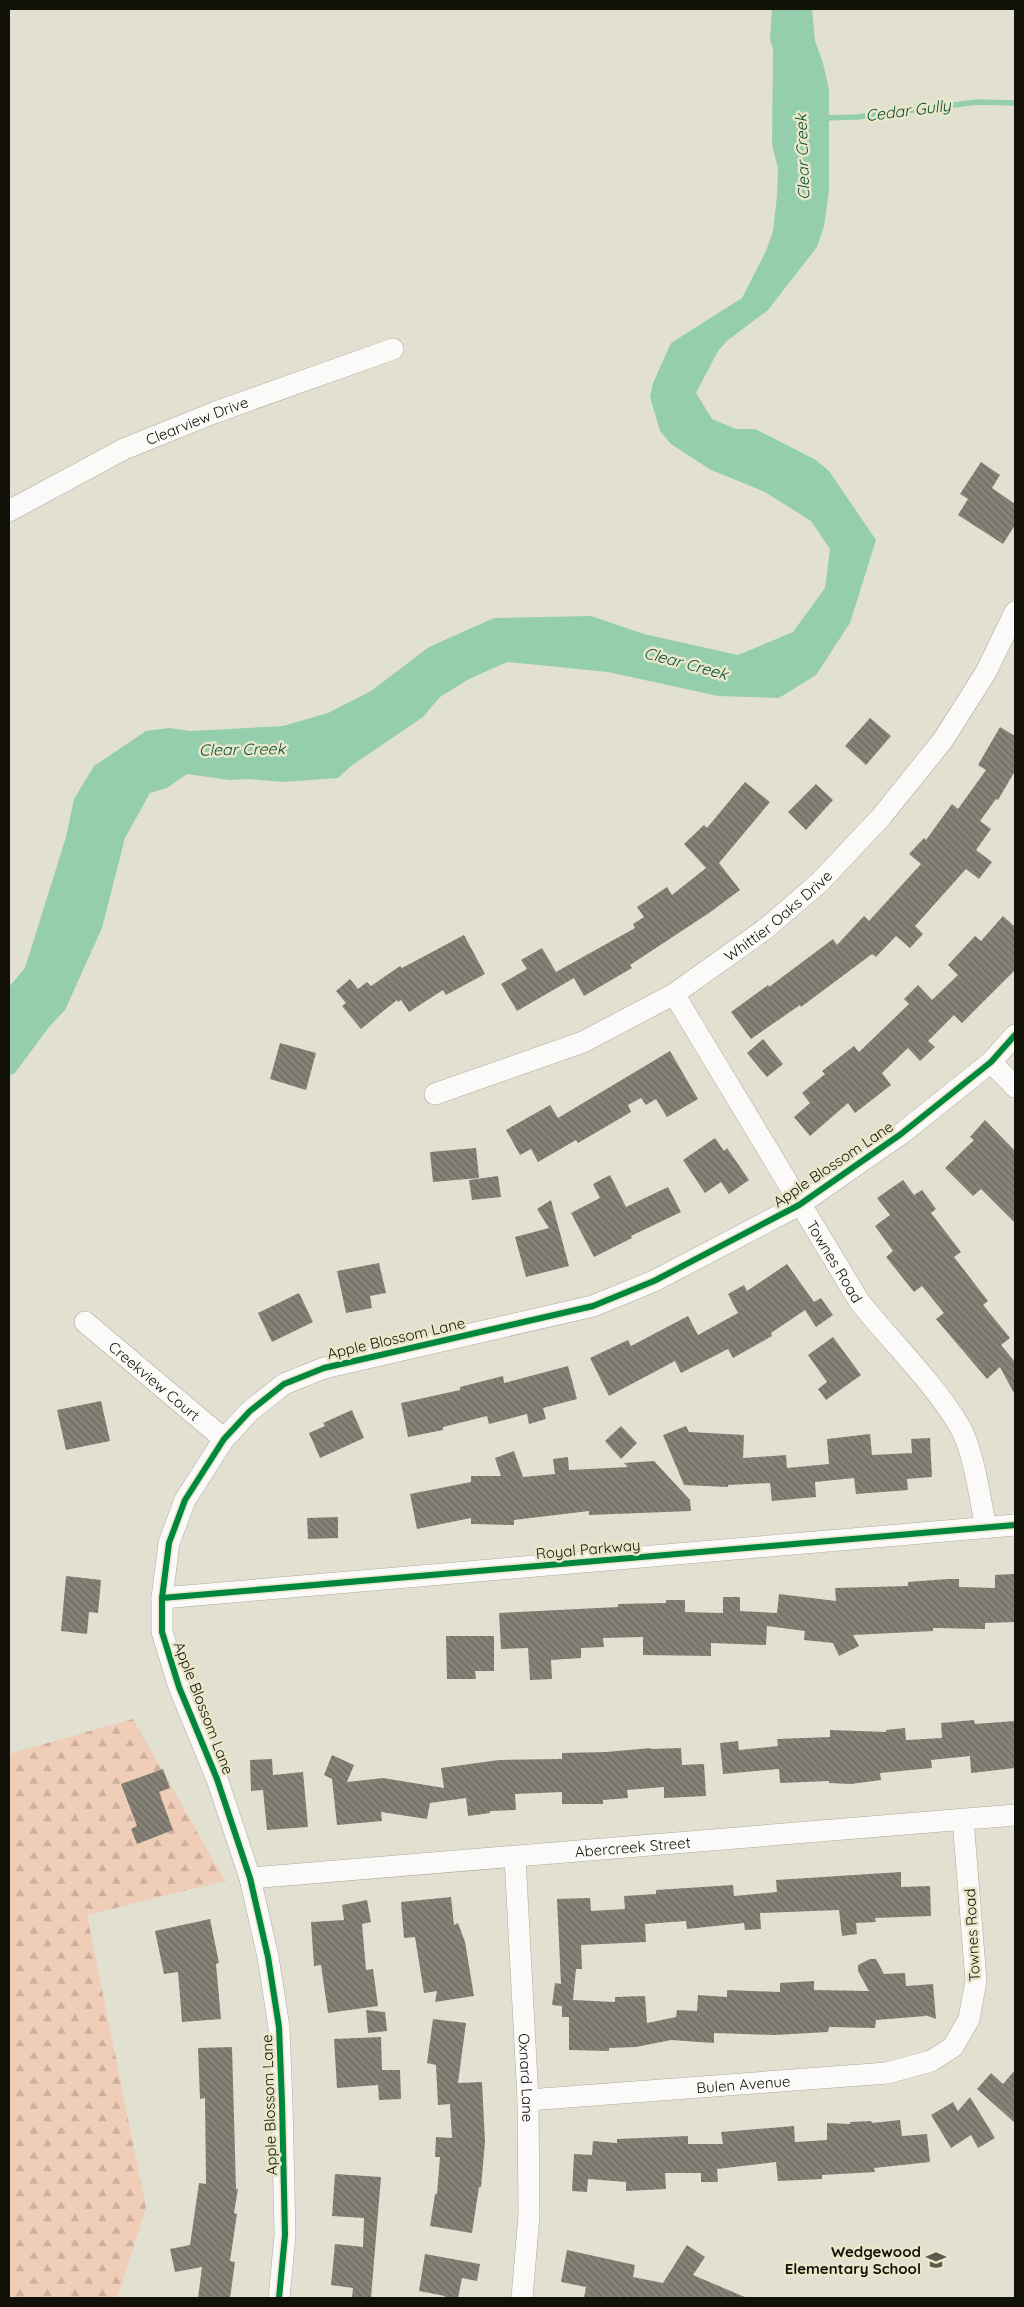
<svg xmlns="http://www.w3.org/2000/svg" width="1024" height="2307" font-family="Quicksand,sans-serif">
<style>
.forest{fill:url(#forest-firs)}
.water{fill:#94cead}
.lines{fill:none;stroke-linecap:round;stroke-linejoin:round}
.stream{stroke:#94cead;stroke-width:5.5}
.building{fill:url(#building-back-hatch)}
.minor-casing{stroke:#acab9e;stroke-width:22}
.minor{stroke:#fbfaf8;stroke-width:21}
.cycleway-casing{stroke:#e9e7ca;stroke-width:9}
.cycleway{stroke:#00873e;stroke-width:6}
.labels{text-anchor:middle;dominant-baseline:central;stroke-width:5;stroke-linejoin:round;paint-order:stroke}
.street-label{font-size:15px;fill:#121107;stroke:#e9e7ca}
.poi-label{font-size:15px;font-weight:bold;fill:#121107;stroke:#e9e7ca;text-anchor:end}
.water-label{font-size:16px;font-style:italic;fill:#094e34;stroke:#e9e7ca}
</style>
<defs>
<pattern id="forest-firs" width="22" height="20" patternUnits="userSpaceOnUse" patternTransform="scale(1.25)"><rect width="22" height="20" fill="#f0cdb7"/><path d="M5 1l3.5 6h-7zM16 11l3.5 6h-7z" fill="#cdaf9c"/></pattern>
<pattern id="building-back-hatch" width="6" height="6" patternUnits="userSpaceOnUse" patternTransform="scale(1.25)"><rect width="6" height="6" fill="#868277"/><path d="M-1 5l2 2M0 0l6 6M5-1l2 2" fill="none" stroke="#6c6960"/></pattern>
</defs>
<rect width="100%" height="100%" fill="#e2e1d1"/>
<path class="forest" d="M133,1719L225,1881L87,1915L146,2208L117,2298H9V1754Z"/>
<path class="water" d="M772,9H812L815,41L823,63L829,90V191L824,226L817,247L768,310L728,340L718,351L696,393L712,419L736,429H755L816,460L829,471L876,540L850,623L816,675L779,698L718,696L608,672L507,662L469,679L440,697L423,717L351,766L338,778L283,782L247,779L229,780L187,774L167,788L150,793L125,838L102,928L65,1010L49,1027L15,1073L9,1076V987L25,968L66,837L74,799L94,766L146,731L169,728L191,731L283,726L328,713L371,691L429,647L494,618L591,616L644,634L738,655L793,632L825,588L830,549L811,521L765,492L711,470L671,444L660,431L650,397L653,383L671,343L742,298L766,251L773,231L777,196L778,168L772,145L773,49L770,39Z"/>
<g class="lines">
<path class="stream" d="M823,118L857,117L977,102L1015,103"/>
</g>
<g class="building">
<path d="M981,462L1000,475L992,488L1015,504V525L1003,544L958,515L968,499L960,494Z"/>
<path d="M870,718L891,736L866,765L845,746Z"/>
<path d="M1000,727L1015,736V771L998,800L996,799L980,821L991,829L976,850L992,862L979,879L966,869L915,926L923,934L910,948L896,936L876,957L872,954L801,1007L800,1005L751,1039L731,1012L768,985L769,987L833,939L837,945L864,916L869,921L921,864L909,854L924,838L926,840L952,804L958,809L986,770L978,765Z"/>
<path d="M745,782L770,802L719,863L740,890L709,913L630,965L632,968L584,996L574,978L517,1011L501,984L527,969L521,960L542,948L556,972L635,928L633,924L644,917L637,907L667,887L672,895L706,868L684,844L704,825L707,828Z"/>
<path d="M816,784L833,800L806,830L788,812Z"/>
<path d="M1003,916L1015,927V970L962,1023L954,1015L928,1041L935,1047L920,1061L908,1048L882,1073L891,1085L855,1113L848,1103L810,1136L794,1117L810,1103L802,1093L825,1074L822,1071L854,1046L859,1052L909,1004L904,999L918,985L932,1000L958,975L948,965L975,936L981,941Z"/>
<path d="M464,935L485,974L446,995L443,990L409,1012L401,1000L398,1002L397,1000L361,1029L342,1006L346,1003L336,991L350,979L358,989L367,982L371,986L400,966L402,968Z"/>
<path d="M763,1039L783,1064L767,1077L747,1053Z"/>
<path d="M280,1043L316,1053L306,1090L270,1079Z"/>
<path d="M670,1051L698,1099L667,1117L656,1099L646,1105L641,1098L628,1105L631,1112L578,1143L576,1140L538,1162L531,1149L520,1155L506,1130L550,1105L558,1118Z"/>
<path d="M985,1120L1015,1151V1223L981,1189L973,1196L945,1168L974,1140L970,1137Z"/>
<path d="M715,1138L724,1151L727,1148L749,1180L729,1194L721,1182L705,1193L683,1160Z"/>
<path d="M476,1148L479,1178L433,1182L430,1152Z"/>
<path d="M610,1175L626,1207L668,1187L681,1212L631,1236L632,1238L594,1257L571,1213L600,1198L593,1184Z"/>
<path d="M498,1176L501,1197L472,1200L469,1180Z"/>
<path d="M903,1180L914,1195L922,1190L936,1209L931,1213L961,1252L954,1257L988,1301L983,1305L1010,1338L1001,1345L1015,1362V1395L1000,1367L987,1379L936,1319L944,1313L922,1286L914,1292L886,1257L893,1251L875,1226L890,1215L877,1198Z"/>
<path d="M551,1200L569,1266L526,1277L515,1237L549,1228L537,1209Z"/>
<path d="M379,1263L386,1293L370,1296L372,1308L346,1313L337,1271Z"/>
<path d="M787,1264L814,1302L821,1298L833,1315L816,1327L805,1310L771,1333L772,1336L733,1358L728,1349L681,1373L675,1361L609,1396L590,1358L628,1340L631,1346L688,1316L698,1335L738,1313L728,1294L744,1285L747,1291Z"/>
<path d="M299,1293L313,1322L272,1342L258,1313Z"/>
<path d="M833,1337L861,1375L826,1400L818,1389L827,1382L808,1355Z"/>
<path d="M568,1366L577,1399L543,1408L546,1419L529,1424L527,1414L489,1424L487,1416L443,1427V1430L408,1437L401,1403L460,1390V1387L503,1376L504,1383Z"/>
<path d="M101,1401L110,1441L66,1450L57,1410Z"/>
<path d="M352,1410L364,1438L320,1458L309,1433L325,1426L323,1423Z"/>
<path d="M621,1426L637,1443L621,1459L605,1441Z"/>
<path d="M686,1426L689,1432L744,1435L743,1458L786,1455L787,1468L829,1464L827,1439L870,1434L872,1455L912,1453L911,1439L930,1438L932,1477L907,1479L908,1490L856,1494L854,1478L815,1482L816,1497L772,1501L770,1483L728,1485V1487L684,1485L663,1435Z"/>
<path d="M514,1451L523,1477L555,1474L553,1459L568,1457L569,1470L628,1467L624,1463L654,1461L690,1500L691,1511L589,1515V1511L514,1520V1525L471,1524V1518L417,1529L410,1494L471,1482V1476H501L495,1458Z"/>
<path d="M338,1517V1538L308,1539L307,1518Z"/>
<path d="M1014,1574L1015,1622L985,1623V1629L933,1628V1631L853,1635L859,1646L839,1656L833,1643L804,1640L805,1631L767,1626L766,1645L711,1643V1656L643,1655V1637L603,1638L604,1647L581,1648V1658L551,1660L552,1679L530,1680L528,1648L501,1649L499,1613L618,1607V1604L666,1603V1600H685V1612L723,1613V1597H740V1611L777,1613L779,1594L836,1601L835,1588L908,1586V1582L948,1579H959V1587L995,1588V1575Z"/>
<path d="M66,1576L101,1580L98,1613L89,1612L87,1634L61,1631Z"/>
<path d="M446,1636H494V1671H475L476,1679H447Z"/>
<path d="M974,1720L975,1724L1015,1721V1768L971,1773L970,1756L931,1760L932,1768L880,1773L881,1780L851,1784L829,1783V1781L780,1783L779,1769L723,1774L720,1743L738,1741L739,1750L778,1746L777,1739L830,1737V1730L886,1732V1730L905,1728L906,1740L942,1738L941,1723Z"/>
<path d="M651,1748V1749L681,1748L682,1765L704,1764L706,1796L664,1798V1787L627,1790L628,1798L603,1800V1804H562V1792L515,1794L516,1810L490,1811V1813L468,1816L466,1798L430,1803L427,1819L381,1812L382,1821L337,1825L332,1779L324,1775L332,1755L354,1765L347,1782L383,1778L444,1788L441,1768L499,1760L562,1759V1753L606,1752Z"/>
<path d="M272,1759L273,1775L303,1772L308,1827L267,1830L263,1790L251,1791L250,1760Z"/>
<path d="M163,1769L170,1788L159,1792L173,1830L137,1844L131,1829L137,1826L121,1784Z"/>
<path d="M901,1872V1887L930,1886L931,1916L875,1918L876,1922L856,1923L857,1934L842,1936L839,1910L760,1913L761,1929L745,1930L744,1923L687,1929L686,1921L645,1924L646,1942L581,1945L582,1969H576L573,2000L615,2002V1997L645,1996L647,2023L676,2017L677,2010L697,2011L698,1995L727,1997V1990L780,1992V1983L814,1981V1990L869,1991L858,1971V1965L870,1959H876L884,1974L905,1973L906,1986L933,1984L936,2019L925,2015L926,2016L876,2020L875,2028L829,2027L828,2032L775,2035L714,2033V2043L671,2040L636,2047L609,2048V2051L569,2050V2017H562V2006L552,2005L555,1983L561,1984L557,1899L590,1898L591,1911L625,1909L624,1896L656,1894V1890L733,1885L734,1896L777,1892L776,1880Z"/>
<path d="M451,1897L454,1925L458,1923L465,1942L474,1996L435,2002L437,1991L424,1993L415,1937L404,1938L401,1902Z"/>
<path d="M367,1900L371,1922L362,1924L366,1970L373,1969L378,2006L328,2013L321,1965L314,1966L311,1922L344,1920L342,1905Z"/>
<path d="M210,1919L219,1963L216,1964L221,2019L182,2022L178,1972L164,1974L155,1931Z"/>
<path d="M366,2010L385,2012L387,2031L368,2033Z"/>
<path d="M433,2019L466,2023L458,2083L482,2082L485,2142L481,2187H479L472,2233L430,2226L435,2194H437L440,2157H435L436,2137L452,2138L450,2104L438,2105L436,2065L427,2063Z"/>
<path d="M381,2037L382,2070H400L401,2099L379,2100L378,2085L337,2088L334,2039Z"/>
<path d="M232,2047L236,2189H238L234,2213L237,2214L230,2261L235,2262L230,2298H198L202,2267L175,2272L170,2249L190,2245L199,2183L206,2184L205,2098L200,2099L198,2048Z"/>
<path d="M1015,2070V2123L977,2089L991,2073L1003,2084Z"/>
<path d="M970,2097L995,2138L978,2148L971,2135L951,2148L931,2115L953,2102L958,2111Z"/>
<path d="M900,2120L902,2136L927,2134L930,2162L874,2168L875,2172L822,2175V2179L778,2181L776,2162L717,2169L718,2182H701V2173H665L666,2189L626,2191V2182L588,2179L587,2192L572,2191L574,2154L592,2155L593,2141L617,2143V2139L688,2136V2144H723L721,2132L794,2126L795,2142L827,2140V2123L850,2124V2122L871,2121L872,2123Z"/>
<path d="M335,2174L381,2177L371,2298H352L353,2288L331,2285L335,2244L363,2247L364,2218L332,2216Z"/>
<path d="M687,2245L705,2257L693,2275L747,2298H584L586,2287L561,2282L567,2250L635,2265L633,2277L663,2283Z"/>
<path d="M425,2254L480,2264L477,2281L462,2278L458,2298H444L445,2296L419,2291Z"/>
</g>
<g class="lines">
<defs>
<g id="minor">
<path id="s1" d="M9,511L124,449L216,412L393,349"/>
<path id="s2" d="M674,994L859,1301C892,1343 933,1381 960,1427C974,1452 980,1499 986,1528"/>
<path d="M991,1062L1015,1087"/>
<path id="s3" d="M435,1094L583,1042L674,994L764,930L820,882L881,817L943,740L986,672L1015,612"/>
<path id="s4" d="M85,1322L224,1439"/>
<path d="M162,1598L1015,1525"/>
<path id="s5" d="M515,1857L528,2100L529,2215L522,2298"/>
<path id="s6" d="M250,1878L1015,1815"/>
<path id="s7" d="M528,2100L887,2073L931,2061L953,2047L969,2019L976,1981L963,1819"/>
<path d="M279,2298L285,2235L282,2103L279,2027L268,1957L250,1878L217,1779L179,1687L162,1632V1598L169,1543L185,1500L224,1439L250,1411L284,1384L324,1368L593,1306L654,1281L799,1205L901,1134L991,1062L1015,1035"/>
</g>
</defs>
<use href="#minor" class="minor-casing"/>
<use href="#minor" class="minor"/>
<defs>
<g id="cycleway">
<path d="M162,1598L1015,1525"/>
<path d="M279,2298L285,2235L282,2103L279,2027L268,1957L250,1878L217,1779L179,1687L162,1632V1598L169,1543L185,1500L224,1439L250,1411L284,1384L324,1368L593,1306L654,1281L799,1205L901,1134L991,1062L1015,1035"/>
</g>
</defs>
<use href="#cycleway" class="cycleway-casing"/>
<use href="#cycleway" class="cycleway"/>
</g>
<defs>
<symbol id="school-bare" viewBox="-9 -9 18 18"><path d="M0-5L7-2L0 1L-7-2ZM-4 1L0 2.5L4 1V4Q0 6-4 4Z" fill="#5b5a4e" stroke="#e9e7ca" stroke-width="2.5" paint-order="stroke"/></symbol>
</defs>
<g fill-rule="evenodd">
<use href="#school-bare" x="922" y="2246" width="28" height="28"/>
</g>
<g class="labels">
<g class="street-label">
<text stroke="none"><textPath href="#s1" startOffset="209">Clearview Drive</textPath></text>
<text stroke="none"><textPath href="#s3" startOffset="390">Whittier Oaks Drive</textPath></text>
<text transform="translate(833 1164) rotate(-34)">Apple Blossom Lane</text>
<text stroke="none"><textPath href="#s2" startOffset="312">Townes Road</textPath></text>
<text transform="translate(396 1338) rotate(-13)">Apple Blossom Lane</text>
<text stroke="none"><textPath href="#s4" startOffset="91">Creekview Court</textPath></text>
<text transform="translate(588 1549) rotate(-5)">Royal Parkway</text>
<text transform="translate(204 1708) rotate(69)">Apple Blossom Lane</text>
<text stroke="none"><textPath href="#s6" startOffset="384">Abercreek Street</textPath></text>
<text transform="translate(972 1935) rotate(-93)">Townes Road</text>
<text stroke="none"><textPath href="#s5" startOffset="221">Oxnard Lane</textPath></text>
<text stroke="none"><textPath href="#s7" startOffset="216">Bulen Avenue</textPath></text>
<text transform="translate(269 2105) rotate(-92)">Apple Blossom Lane</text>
</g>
<g class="poi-label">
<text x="921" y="2251">Wedgewood<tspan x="921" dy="17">Elementary School</tspan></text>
</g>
<g class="water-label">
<text transform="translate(908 110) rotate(-7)">Cedar Gully</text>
<text transform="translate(802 157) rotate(-92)">Clear Creek</text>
<text transform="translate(686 663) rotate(15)">Clear Creek</text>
<text transform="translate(242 749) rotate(-1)">Clear Creek</text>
</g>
</g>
<rect width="1024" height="2307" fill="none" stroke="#121107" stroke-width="20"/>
</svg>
